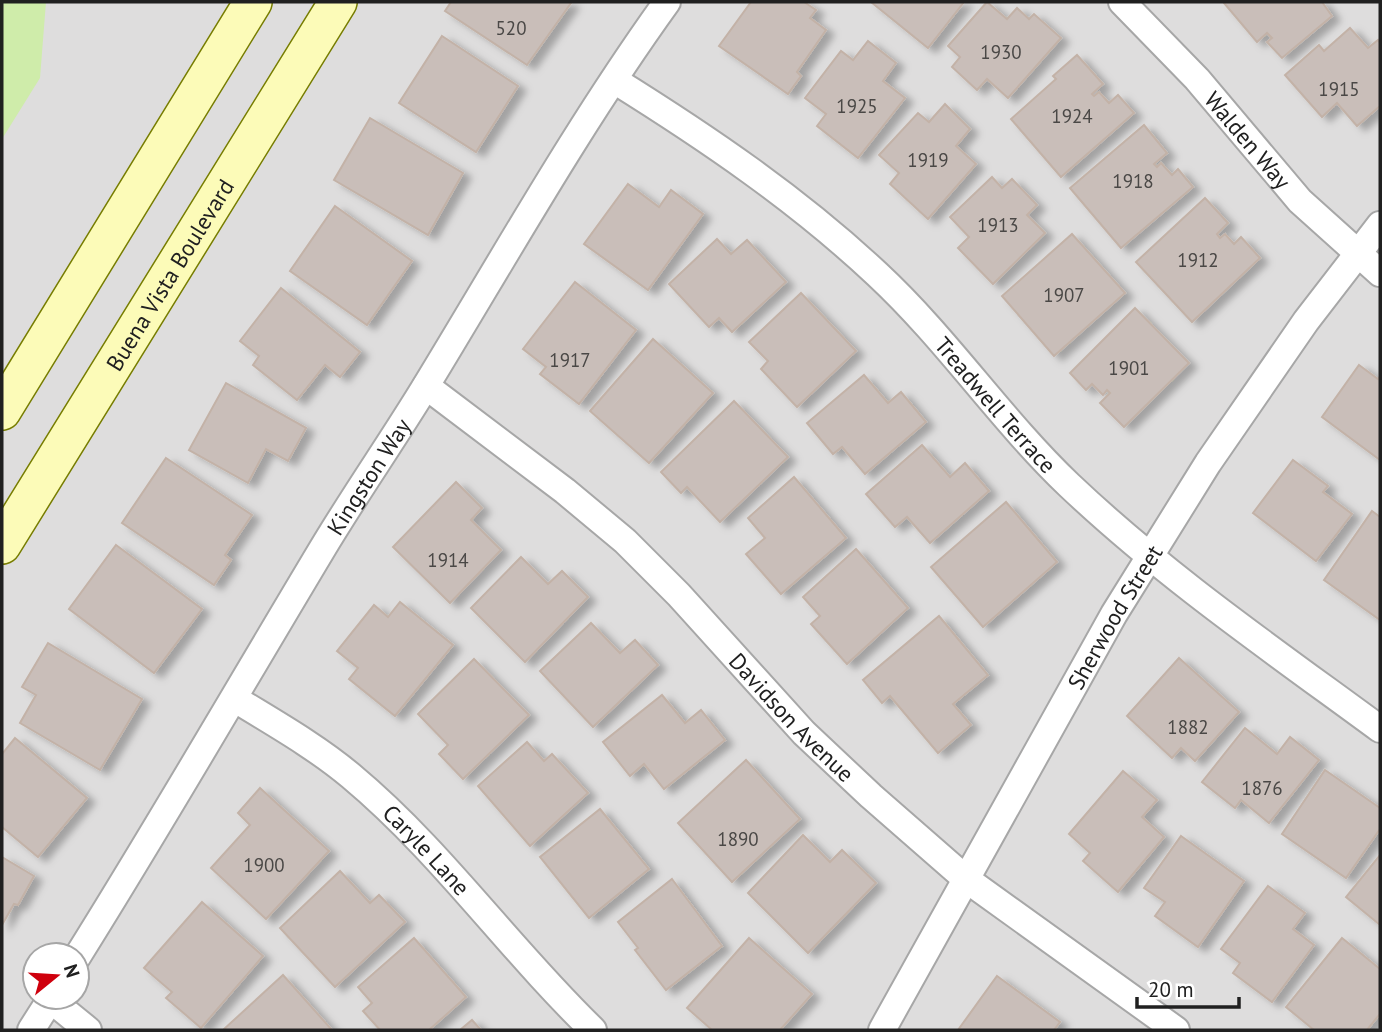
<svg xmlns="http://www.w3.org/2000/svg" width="1382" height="1032" font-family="'PT Sans',sans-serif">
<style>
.residential{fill:#dedddd;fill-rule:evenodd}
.grass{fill:#cfecaa}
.building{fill:#c9beb9;stroke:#c3b2a7;stroke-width:2;filter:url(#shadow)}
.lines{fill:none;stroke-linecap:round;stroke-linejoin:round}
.minor-casing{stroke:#a7a7a7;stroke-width:30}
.secondary-casing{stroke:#777d00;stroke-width:40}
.minor{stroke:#fff;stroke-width:26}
.secondary{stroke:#fcfbb8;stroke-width:37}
.labels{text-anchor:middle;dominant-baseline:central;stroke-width:7;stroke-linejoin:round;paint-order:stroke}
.number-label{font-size:19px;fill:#4a4846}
.street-label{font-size:23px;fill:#202020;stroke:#fff}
</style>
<defs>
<filter id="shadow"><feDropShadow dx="8" dy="4.5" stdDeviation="3.5" flood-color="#0004"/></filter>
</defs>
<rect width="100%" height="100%" fill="#f1ece6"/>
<path class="residential" d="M2,2H1380V1030H2ZM35,955H77V997H35Z"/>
<path class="grass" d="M2,2H46L40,78L2,139Z"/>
<g class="building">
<path d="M451,2H568L571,3L527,65L445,11Z"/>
<path d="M751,2H804L816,10L810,18L826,30L797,72L801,76L788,94L719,46Z"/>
<path d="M871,2H964L928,48Z"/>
<path d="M987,2L1007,19L1017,8L1029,19L1034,14L1061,38L1008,98L987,79L977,90L952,67L960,57L948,46Z"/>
<path d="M1225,2H1322L1332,16L1282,58L1267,42L1272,38L1267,33L1257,42L1224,3Z"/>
<path d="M1350,28L1368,48L1378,40L1380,43V106L1357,126L1337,103L1322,117L1285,75L1319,45L1324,51Z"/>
<path d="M442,36L518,86L476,152L399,103Z"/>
<path d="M868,41L896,63L883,81L905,98L858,158L817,126L826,114L805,98L841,51L853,60Z"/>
<path d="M1077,55L1103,84L1092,94L1094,96L1099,92L1109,103L1118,95L1134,113L1061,177L1011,119L1056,79L1053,76Z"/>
<path d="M945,104L970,129L956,146L976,164L928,219L890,184L899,173L879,155L918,113L929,122Z"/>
<path d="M370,118L463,173L428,235L334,180Z"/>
<path d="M1144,125L1167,153L1154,164L1157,167L1161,163L1172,175L1178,169L1193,187L1121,248L1070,188Z"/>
<path d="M992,177L1002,188L1012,179L1037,205L1027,215L1045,233L993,284L958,248L969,237L950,217Z"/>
<path d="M628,184L659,207L671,190L703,214L648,290L584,244Z"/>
<path d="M1205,198L1228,223L1217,234L1220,238L1225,234L1234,244L1241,237L1260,258L1192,322L1136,262Z"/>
<path d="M335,206L412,261L367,325L290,271Z"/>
<path d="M1072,234L1125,293L1054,356L1002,296Z"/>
<path d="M717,239L731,254L747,240L786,282L732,332L719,318L709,327L669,284Z"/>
<path d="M575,282L636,330L579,404L540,374L546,367L523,349Z"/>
<path d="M281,288L360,352L340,377L325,365L297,400L253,365L259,356L240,341Z"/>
<path d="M801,293L856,351L797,407L761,369L768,361L749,342Z"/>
<path d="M1135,308L1189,363L1124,427L1100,403L1110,393L1107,390L1103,395L1092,384L1086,390L1070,373Z"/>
<path d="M653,339L713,393L649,463L590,411Z"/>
<path d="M1359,365L1378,379L1380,376V460L1322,417Z"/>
<path d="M864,375L888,403L901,392L926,422L865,474L842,447L833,454L807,423Z"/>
<path d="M226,383L306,428L288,461L266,449L248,483L189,450Z"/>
<path d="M734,401L788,457L720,522L687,487L681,493L661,472Z"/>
<path d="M922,445L950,477L965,463L989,491L930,543L907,517L895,527L866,494Z"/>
<path d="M166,458L252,515L225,555L231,560L214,585L122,523Z"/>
<path d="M1293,460L1328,486L1323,492L1352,514L1316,561L1253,513Z"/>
<path d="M794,477L846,538L781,594L746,554L765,538L748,518Z"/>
<path d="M456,482L482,508L471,520L501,550L450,603L393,547Z"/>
<path d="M1006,502L1057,562L983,627L931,567Z"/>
<path d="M1372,511L1380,517V620L1324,580Z"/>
<path d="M116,545L202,609L154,673L69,609Z"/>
<path d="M856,549L908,608L847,664L811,624L820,616L803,597Z"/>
<path d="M521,557L548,584L562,571L588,597L525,662L471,608Z"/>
<path d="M400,602L453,645L395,716L349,679L358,668L337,651L374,605L388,617Z"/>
<path d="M939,616L988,675L953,704L971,725L938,753L890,696L882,703L863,680Z"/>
<path d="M591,623L620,653L635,640L658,665L593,727L540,671Z"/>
<path d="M48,643L142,699L100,770L20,723L36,695L22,687Z"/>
<path d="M1179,658L1239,712L1195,761L1181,748L1172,758L1127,716Z"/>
<path d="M474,659L529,715L463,779L439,754L448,745L418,714Z"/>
<path d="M662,695L685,723L701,710L725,740L664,789L644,764L630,776L603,742Z"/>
<path d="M1245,728L1277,754L1290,737L1319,760L1269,823L1241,800L1235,808L1202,782Z"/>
<path d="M15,738L87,798L38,857L2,827V754Z"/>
<path d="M527,742L544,761L552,754L588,793L530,846L478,786Z"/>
<path d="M746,760L800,819L732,882L678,823Z"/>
<path d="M1325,770L1380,808V829L1346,878L1282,834Z"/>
<path d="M1123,771L1157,800L1142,817L1164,837L1118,892L1083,861L1090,853L1069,834Z"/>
<path d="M260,788L329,851L266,919L211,868L250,825L238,813Z"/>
<path d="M600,809L649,869L589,918L540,857Z"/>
<path d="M803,835L830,862L842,850L876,883L808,953L748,893Z"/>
<path d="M1181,836L1244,881L1198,947L1155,916L1165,902L1144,888Z"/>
<path d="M1380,855V925L1346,897Z"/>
<path d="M2,857L34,876L18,905L14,904L2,925Z"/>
<path d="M340,871L370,903L379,895L405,922L335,987L280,928Z"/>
<path d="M672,879L722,946L666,990L635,950L638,948L618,922Z"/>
<path d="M1268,886L1305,913L1293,929L1314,945L1272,1002L1233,973L1240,963L1221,949Z"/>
<path d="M202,902L263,956L201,1028L166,998L172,992L144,968Z"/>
<path d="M414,938L466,997L429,1030H380L363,1011L372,1003L358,987Z"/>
<path d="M749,938L812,994L780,1030H712L687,1008Z"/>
<path d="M1342,938L1380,969V1014L1367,1030H1314L1286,1007Z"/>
<path d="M283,975L332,1030H223Z"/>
<path d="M997,976L1060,1022L1054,1030H958Z"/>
<path d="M472,1020L481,1030H460Z"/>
</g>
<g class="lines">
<defs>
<g id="minor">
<path id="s1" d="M1122,2L1197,79L1300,201L1380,273"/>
<path id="s2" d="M614,80C707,138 797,199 877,274C947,339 1000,419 1069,485C1165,576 1274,651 1380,729"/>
<path id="s3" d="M426,386L565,491L625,541L679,595L804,733L871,796L966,879L1176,1030"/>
<path id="s4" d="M235,699C274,723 315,746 351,776C441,851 509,949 593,1030"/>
<path id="s5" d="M77,957C161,823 240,686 321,551C355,494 393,440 427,384C505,256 579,124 667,2"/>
<path d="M50,999L88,1030"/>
<path d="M31,1030L52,997"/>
<path id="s6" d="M882,1030L1114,614L1208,463L1306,321L1380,225"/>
</g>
<g id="secondary">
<path d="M2,411L253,2"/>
<path id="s7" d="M2,545L338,2"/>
</g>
</defs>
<use href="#minor" class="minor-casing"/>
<use href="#secondary" class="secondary-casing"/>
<use href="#minor" class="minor"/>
<use href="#secondary" class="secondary"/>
</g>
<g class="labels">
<g class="number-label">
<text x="511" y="28">520</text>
<text x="1001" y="52">1930</text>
<text x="1339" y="89">1915</text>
<text x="857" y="106">1925</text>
<text x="1072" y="116">1924</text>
<text x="928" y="160">1919</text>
<text x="1133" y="181">1918</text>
<text x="998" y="225">1913</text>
<text x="1198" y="260">1912</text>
<text x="1064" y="295">1907</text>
<text x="570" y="360">1917</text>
<text x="1129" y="368">1901</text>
<text x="448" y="560">1914</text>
<text x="1188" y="727">1882</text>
<text x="1262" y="788">1876</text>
<text x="738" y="839">1890</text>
<text x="264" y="865">1900</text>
</g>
<g class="street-label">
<text stroke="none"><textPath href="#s1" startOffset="187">Walden Way</textPath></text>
<text stroke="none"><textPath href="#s7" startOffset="318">Buena Vista Boulevard</textPath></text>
<text stroke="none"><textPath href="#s2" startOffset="504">Treadwell Terrace</textPath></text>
<text stroke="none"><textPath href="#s5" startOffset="562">Kingston Way</textPath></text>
<text stroke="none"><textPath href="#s6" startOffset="474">Sherwood Street</textPath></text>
<text stroke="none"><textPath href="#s3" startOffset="495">Davidson Avenue</textPath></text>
<text stroke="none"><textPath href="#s4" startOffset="245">Caryle Lane</textPath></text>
</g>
</g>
<rect width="1382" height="1032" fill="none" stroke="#202020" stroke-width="7"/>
<g transform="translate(56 976) rotate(72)"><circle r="33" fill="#ffffff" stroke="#a6a6a6" stroke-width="2"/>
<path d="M0-5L12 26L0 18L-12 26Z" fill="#cf000d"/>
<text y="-10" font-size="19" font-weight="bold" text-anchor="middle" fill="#202020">N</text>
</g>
<path d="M1137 997v10h102v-10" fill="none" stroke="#202020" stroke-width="3.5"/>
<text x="1148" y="997" font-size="21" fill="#202020" stroke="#ffffff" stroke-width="5" paint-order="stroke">20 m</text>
</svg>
